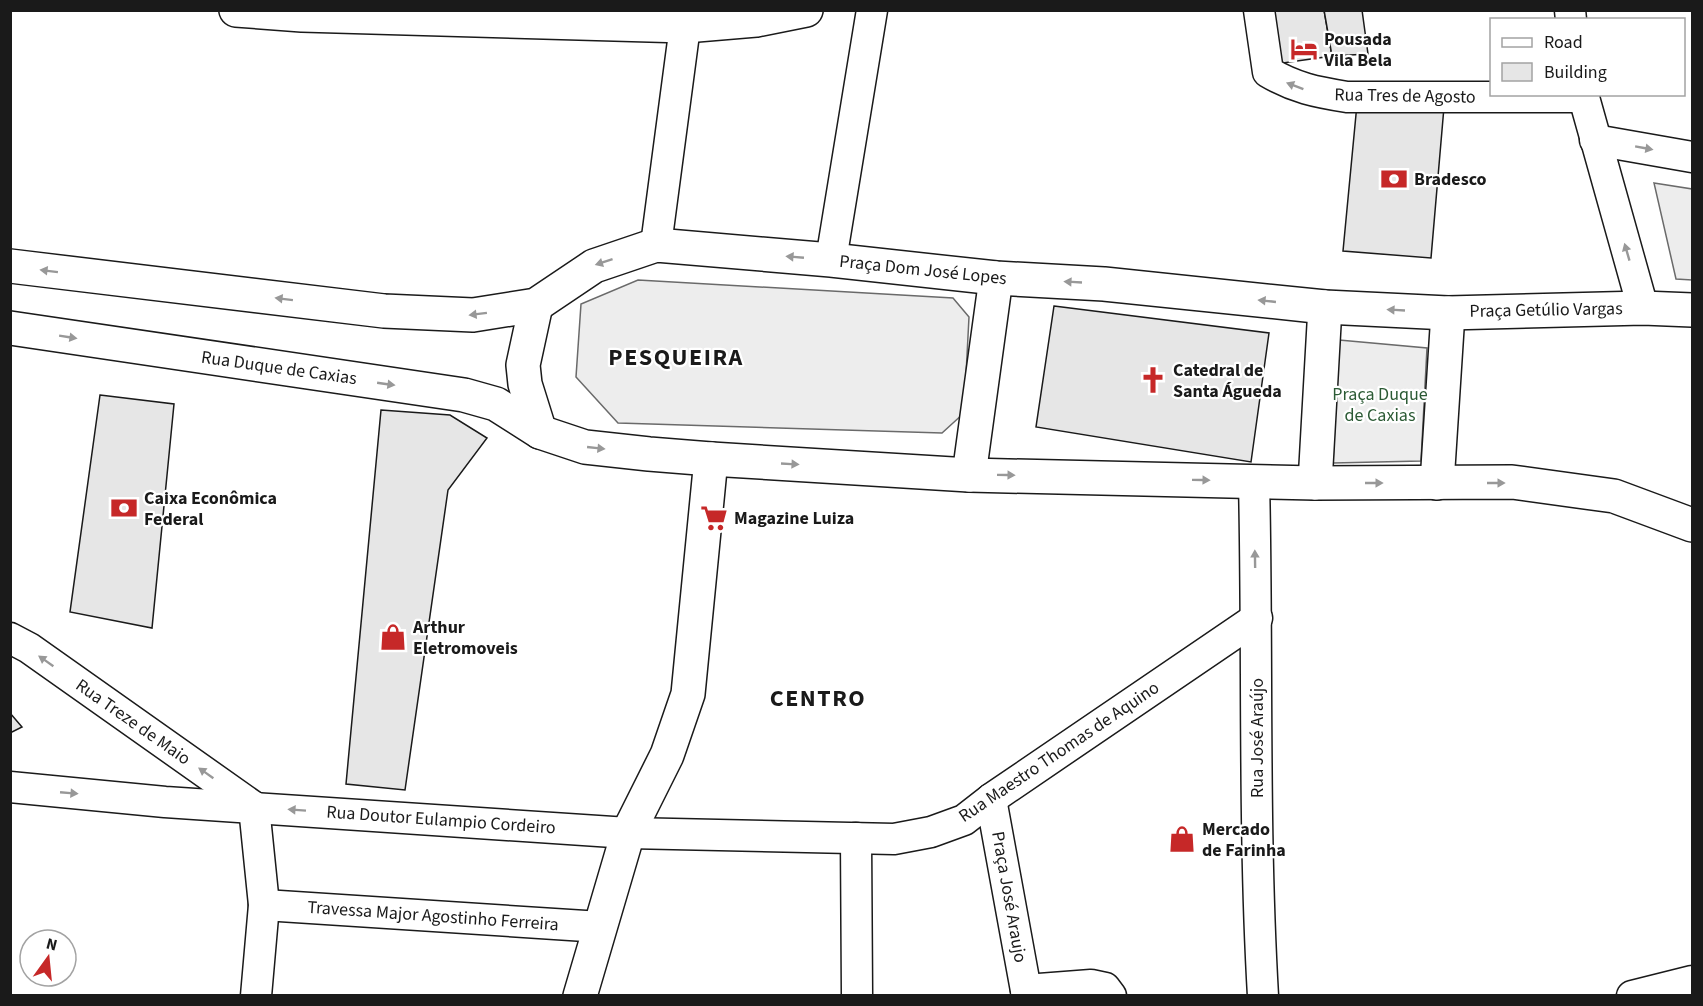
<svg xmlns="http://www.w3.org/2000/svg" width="1703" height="1006" font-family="'Source Sans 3',sans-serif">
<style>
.built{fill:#ededed;stroke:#6a6a6a;stroke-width:1.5}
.building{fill:#e6e6e6;stroke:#1a1a1a;stroke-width:1.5}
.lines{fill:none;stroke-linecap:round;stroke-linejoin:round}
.street-casing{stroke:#1a1a1a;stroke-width:33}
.secondary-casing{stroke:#1a1a1a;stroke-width:36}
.street{stroke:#fff;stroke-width:30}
.secondary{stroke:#fff;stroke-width:33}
.oneway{fill:#989898}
.labels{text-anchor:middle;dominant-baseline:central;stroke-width:4.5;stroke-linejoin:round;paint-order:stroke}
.poi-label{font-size:18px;font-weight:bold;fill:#1a1a1a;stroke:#fff;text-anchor:start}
.street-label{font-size:18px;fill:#1a1a1a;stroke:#fff}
.park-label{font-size:18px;fill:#2b5a34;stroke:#fff}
.district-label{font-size:24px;font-weight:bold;letter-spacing:1.5px;fill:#1a1a1a;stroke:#fff}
</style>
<rect width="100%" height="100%" fill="#fff"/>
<g class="built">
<path d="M1654,183L1692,189V280L1676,279Z"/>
<path d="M638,280L953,298L969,317L964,413L942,433L618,423L576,377L581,304Z"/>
<path d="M1339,340L1427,348L1421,461L1333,463Z"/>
</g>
<g class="building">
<path d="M1268,10H1324L1332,56L1276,64Z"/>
<path d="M1324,10H1362L1368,54L1332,56Z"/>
<path d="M1357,104L1444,107L1431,258L1343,251Z"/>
<path d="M1054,306L1269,333L1251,462L1036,427Z"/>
<path d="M100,395L174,404L152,628L70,612Z"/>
<path d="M381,410L450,415L487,438L448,490L405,790L346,784Z"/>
<path d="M10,713L22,727L10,733Z"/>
</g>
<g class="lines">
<defs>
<g id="street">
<path d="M1259,10L1268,72C1295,88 1316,92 1347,97H1583"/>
<path d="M1570,10L1571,20"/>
<path d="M1583,94L1643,308"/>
<path d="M1595,140L1692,157"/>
<path d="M656,245L685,26"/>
<path d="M831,260L872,10"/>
<path d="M1254,481C1258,653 1253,824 1263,996"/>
<path d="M10,638L29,648L254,807"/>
<path d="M10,787L165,802L628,833L894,839L931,832L964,820L991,799L1257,618"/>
<path d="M991,799L1027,996"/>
<path d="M254,807L264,905L256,996"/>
<path d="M856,838L857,996"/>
<path d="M264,905L601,927"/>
<path d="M1026,990L1091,985L1105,988L1111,996"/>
<path d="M1632,996L1692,981"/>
</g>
<g id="secondary">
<path d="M236,10L302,15L685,26L756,20L806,10"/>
<path d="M10,266L384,311L473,315L536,305L594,266L656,245L831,260L996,278L1104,284L1325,307L1448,313L1643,308L1692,310"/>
<path d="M536,305L523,365L525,384L540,432"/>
<path d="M10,328L464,395L496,404L540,432L585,447L649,454L711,459L969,475L1315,483L1512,482L1614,496L1692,525"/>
<path d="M969,475L996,278"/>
<path d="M1315,483L1325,307"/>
<path d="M1437,483L1448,313"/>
<path d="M580,996L628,833L667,755L688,694L711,459"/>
</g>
</defs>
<use href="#street" class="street-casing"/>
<use href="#secondary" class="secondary-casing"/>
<use href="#street" class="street"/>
<use href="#secondary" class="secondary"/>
</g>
<defs><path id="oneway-solid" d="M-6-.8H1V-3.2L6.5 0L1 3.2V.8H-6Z" transform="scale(1.5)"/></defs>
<g class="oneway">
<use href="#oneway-solid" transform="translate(1295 86) rotate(-159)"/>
<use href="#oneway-solid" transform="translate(1644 148) rotate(10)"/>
<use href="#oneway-solid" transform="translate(1627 252) rotate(-106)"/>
<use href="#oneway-solid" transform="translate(795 257) rotate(-175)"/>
<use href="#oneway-solid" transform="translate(604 262) rotate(162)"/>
<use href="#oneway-solid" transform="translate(49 271) rotate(-173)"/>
<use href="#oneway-solid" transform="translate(1073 282) rotate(-177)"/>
<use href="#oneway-solid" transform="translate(284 299) rotate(-173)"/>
<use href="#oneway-solid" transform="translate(1267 301) rotate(-174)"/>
<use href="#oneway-solid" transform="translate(1396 310) rotate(-177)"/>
<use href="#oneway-solid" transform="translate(478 314) rotate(173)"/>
<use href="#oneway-solid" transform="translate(68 337) rotate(9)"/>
<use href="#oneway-solid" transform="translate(386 384) rotate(8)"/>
<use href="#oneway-solid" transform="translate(596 448) rotate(6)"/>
<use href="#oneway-solid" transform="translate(790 464) rotate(3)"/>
<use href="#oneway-solid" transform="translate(1006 475) rotate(1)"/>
<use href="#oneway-solid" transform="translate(1201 480) rotate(1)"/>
<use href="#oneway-solid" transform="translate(1374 483)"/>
<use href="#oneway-solid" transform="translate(1496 483)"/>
<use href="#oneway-solid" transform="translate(1255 559) rotate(-91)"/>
<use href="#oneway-solid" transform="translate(46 661) rotate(-145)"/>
<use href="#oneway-solid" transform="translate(206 773) rotate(-145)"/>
<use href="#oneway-solid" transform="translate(69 793) rotate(5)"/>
<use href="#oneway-solid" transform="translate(297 810) rotate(-176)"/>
</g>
<defs>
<symbol id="hotel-bare" viewBox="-9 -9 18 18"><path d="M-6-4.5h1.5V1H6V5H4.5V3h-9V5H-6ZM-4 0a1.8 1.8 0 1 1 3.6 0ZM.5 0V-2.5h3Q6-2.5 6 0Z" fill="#c62828" stroke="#fff" stroke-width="2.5" paint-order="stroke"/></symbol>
<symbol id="bank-bare" viewBox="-9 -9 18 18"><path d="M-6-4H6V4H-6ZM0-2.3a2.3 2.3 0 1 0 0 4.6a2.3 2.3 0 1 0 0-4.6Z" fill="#c62828" stroke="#fff" stroke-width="2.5" paint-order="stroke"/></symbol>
<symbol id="church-bare" viewBox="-9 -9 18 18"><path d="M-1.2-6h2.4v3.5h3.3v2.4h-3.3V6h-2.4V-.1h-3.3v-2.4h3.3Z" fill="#c62828" stroke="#fff" stroke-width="2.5" paint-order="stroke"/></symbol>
<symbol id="supermarket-bare" viewBox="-9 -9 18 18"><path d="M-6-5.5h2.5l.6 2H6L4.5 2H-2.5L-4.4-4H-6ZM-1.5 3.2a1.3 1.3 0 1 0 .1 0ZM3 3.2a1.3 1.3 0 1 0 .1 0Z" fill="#c62828" stroke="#fff" stroke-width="2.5" paint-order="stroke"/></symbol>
<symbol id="shop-bare" viewBox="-9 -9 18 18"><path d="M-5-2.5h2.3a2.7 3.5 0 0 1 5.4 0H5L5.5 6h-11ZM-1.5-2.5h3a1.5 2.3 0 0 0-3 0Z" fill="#c62828" stroke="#fff" stroke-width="2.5" paint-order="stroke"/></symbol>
</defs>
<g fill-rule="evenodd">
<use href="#hotel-bare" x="1285" y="30" width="38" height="38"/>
<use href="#bank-bare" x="1375" y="160" width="38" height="38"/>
<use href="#church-bare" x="1134" y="361" width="38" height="38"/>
<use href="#bank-bare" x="105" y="489" width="38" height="38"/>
<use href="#supermarket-bare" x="695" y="499" width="38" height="38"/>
<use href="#shop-bare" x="374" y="618" width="38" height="38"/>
<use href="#shop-bare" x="1163" y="820" width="38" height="38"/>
</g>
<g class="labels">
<g class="poi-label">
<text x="1324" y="39">Pousada<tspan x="1324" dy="21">Vila Bela</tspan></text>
<text x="1414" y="179">Bradesco</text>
<text x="1173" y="370">Catedral de<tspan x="1173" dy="21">Santa Águeda</tspan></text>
<text x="144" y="498">Caixa Econômica<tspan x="144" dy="21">Federal</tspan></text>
<text x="734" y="518">Magazine Luiza</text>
<text x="413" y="627">Arthur<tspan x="413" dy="21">Eletromoveis</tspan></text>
<text x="1202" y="829">Mercado<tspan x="1202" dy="21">de Farinha</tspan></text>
</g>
<g class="street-label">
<text transform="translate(1405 96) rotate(1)">Rua Tres de Agosto</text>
<text transform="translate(923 270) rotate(6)">Praça Dom José Lopes</text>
<text transform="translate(1546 310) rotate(-1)">Praça Getúlio Vargas</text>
<text transform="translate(279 368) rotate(8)">Rua Duque de Caxias</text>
<text transform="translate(133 722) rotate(35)">Rua Treze de Maio</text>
<text transform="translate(1257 738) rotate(-90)">Rua José Araújo</text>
<text transform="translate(1059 752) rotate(-34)">Rua Maestro Thomas de Aquino</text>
<text transform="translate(441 820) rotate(4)">Rua Doutor Eulampio Cordeiro</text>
<text transform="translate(1009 897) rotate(80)">Praça José Araujo</text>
<text transform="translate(433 916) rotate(4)">Travessa Major Agostinho Ferreira</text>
</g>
<g class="park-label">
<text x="1380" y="394">Praça Duque<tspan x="1380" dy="21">de Caxias</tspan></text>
</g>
<g class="district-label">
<text x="676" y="357">PESQUEIRA</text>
<text x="818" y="698">CENTRO</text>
</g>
</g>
<rect width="1703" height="1006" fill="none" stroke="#1a1a1a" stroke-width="24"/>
<rect x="1490" y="18" width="195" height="78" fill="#ffffff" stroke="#a3a3a3" stroke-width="1.5"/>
<rect x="1502" y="38" width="30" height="9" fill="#ffffff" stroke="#a3a3a3" stroke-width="1.5"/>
<text x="1544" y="48" font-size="18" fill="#1a1a1a">Road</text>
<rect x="1502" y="63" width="30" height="18" fill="#e6e6e6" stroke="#a3a3a3" stroke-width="1.5"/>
<text x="1544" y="78" font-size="18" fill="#1a1a1a">Building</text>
<g transform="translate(48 958) rotate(15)"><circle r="28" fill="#ffffff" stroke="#a3a3a3" stroke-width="1.5"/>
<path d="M0-4.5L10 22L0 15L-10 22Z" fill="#c62828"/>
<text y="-9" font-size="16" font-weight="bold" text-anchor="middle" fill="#1a1a1a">N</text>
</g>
</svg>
